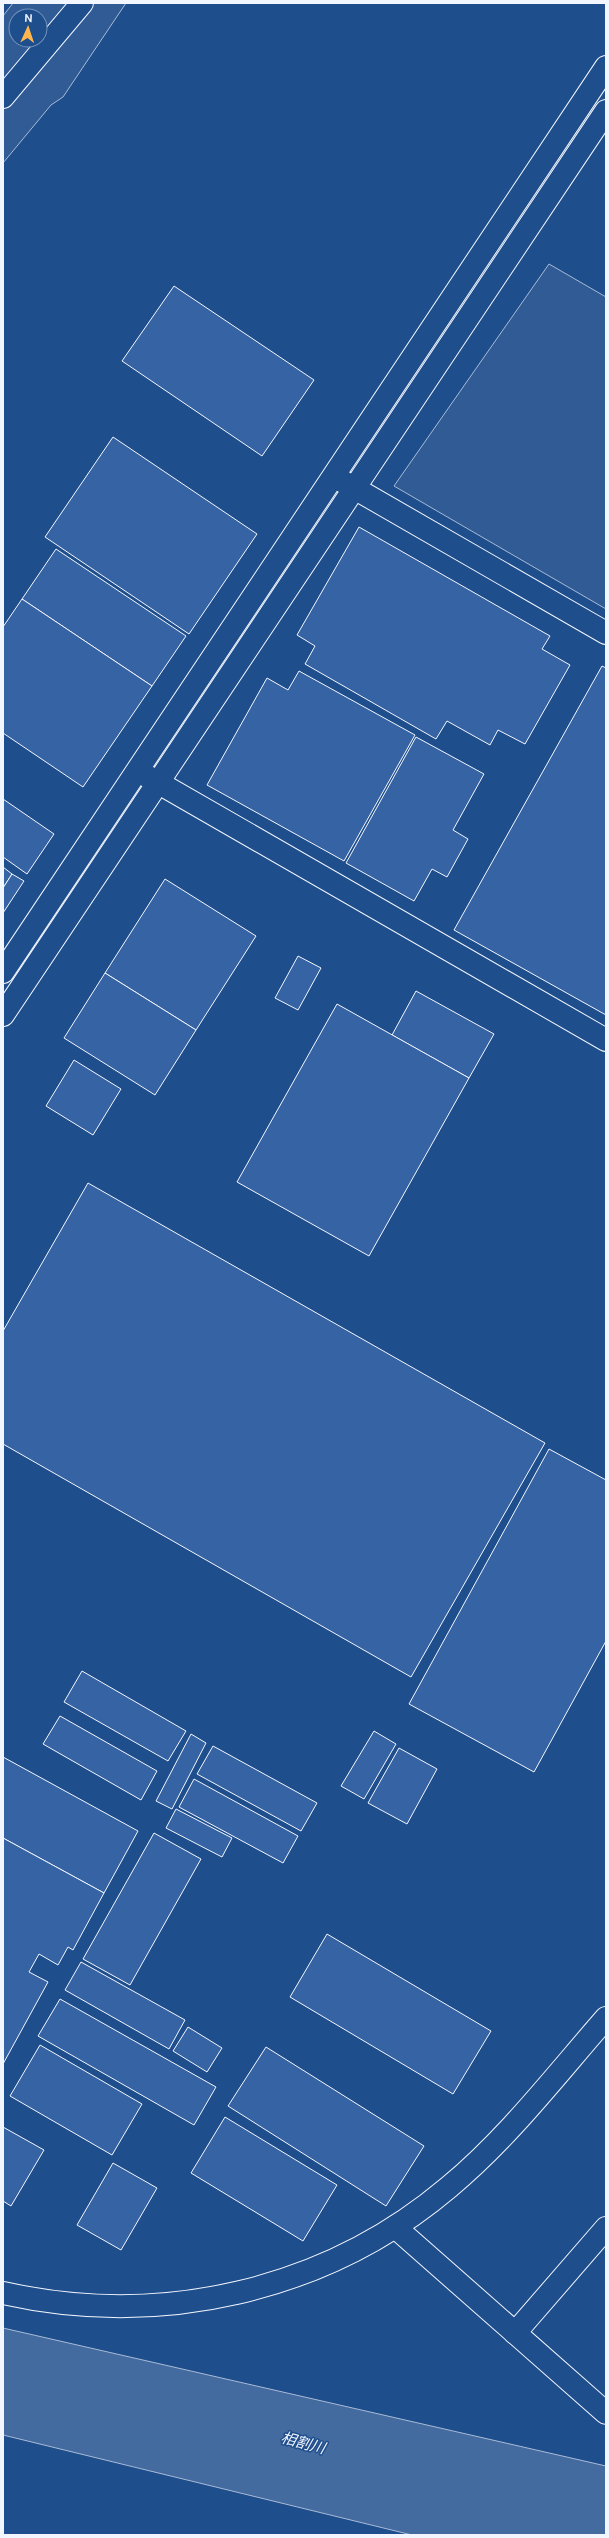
<svg xmlns="http://www.w3.org/2000/svg" width="609" height="2538" font-family="'DM Sans','Noto Sans JP',sans-serif">
<style>
.built{fill:#305b95;stroke:#a8bbd7;fill-rule:evenodd}
.water{fill:#446ba0;stroke:#a8bbd7}
.building{fill:#3563a3;stroke:#f2f6ff}
.lines{fill:none;stroke-linecap:round;stroke-linejoin:round}
.minor-casing{stroke:#f2f6ff;stroke-width:24}
.minor{stroke:#1f4e8c;stroke-width:22}
.labels{text-anchor:middle;dominant-baseline:central;stroke-width:3;stroke-linejoin:round;paint-order:stroke}
.water-label{font-size:15px;font-style:italic;fill:#f2f6ff;stroke:#1f4e8c}
</style>
<rect width="100%" height="100%" fill="#1f4e8c"/>
<g class="built">
<path d="M13,3H126L63,97L51,105L3,163V16ZM16,16H40V40H16Z"/>
<path d="M549,264L606,297V609L394,486Z"/>
</g>
<path class="water" d="M3,2328L606,2466V2535H412L3,2435Z"/>
<g class="building">
<path d="M174,286L314,380L262,456L122,361Z"/>
<path d="M113,437L257,534L189,634L45,537Z"/>
<path d="M359,527L550,636L542,649L570,665L525,744L498,730L490,745L447,721L436,739L305,664L315,646L297,635Z"/>
<path d="M56,549L186,636L152,686L22,599Z"/>
<path d="M22,599L152,686L83,787L3,733V627Z"/>
<path d="M602,666L606,668V1015L454,930Z"/>
<path d="M299,671L415,735L344,861L207,785L267,678L288,690Z"/>
<path d="M416,737L484,774L453,830L468,839L447,877L432,869L414,901L346,863Z"/>
<path d="M3,799L54,834L27,874L3,857Z"/>
<path d="M3,867L12,874L3,888Z"/>
<path d="M12,874L24,881L3,913V888Z"/>
<path d="M165,879L256,936L196,1030L105,973Z"/>
<path d="M298,956L321,968L298,1010L275,998Z"/>
<path d="M105,973L196,1030L155,1095L64,1038Z"/>
<path d="M416,991L494,1034L469,1078L392,1035Z"/>
<path d="M337,1004L469,1078L369,1256L237,1182Z"/>
<path d="M74,1060L121,1089L93,1135L46,1106Z"/>
<path d="M88,1183L545,1443L411,1677L3,1444V1331Z"/>
<path d="M549,1449L606,1480V1641L534,1772L409,1704Z"/>
<path d="M82,1671L186,1731L168,1761L64,1702Z"/>
<path d="M60,1716L157,1771L141,1800L43,1744Z"/>
<path d="M374,1731L396,1744L364,1799L341,1786Z"/>
<path d="M191,1734L206,1743L172,1809L156,1801Z"/>
<path d="M213,1746L317,1803L301,1831L197,1774Z"/>
<path d="M399,1748L437,1769L407,1824L368,1803Z"/>
<path d="M3,1757L138,1831L104,1893L3,1838Z"/>
<path d="M194,1779L298,1836L283,1863L179,1807Z"/>
<path d="M176,1809L232,1838L222,1857L166,1828Z"/>
<path d="M154,1833L201,1859L130,1985L83,1959Z"/>
<path d="M3,1838L104,1893L73,1950L68,1947L58,1965L39,1954L29,1972L48,1982L3,2064Z"/>
<path d="M327,1934L491,2031L453,2094L290,1997Z"/>
<path d="M81,1962L185,2020L169,2049L65,1990Z"/>
<path d="M60,1999L216,2087L194,2125L38,2036Z"/>
<path d="M188,2027L222,2048L207,2072L173,2051Z"/>
<path d="M40,2045L142,2104L112,2155L10,2096Z"/>
<path d="M266,2047L424,2146L386,2206L228,2106Z"/>
<path d="M225,2117L337,2185L303,2241L191,2173Z"/>
<path d="M3,2127L44,2150L11,2206L3,2201Z"/>
<path d="M113,2163L157,2188L121,2250L77,2225Z"/>
</g>
<g class="lines">
<defs>
<g id="minor">
<path d="M3,97L82,3"/>
<path d="M342,481L606,633"/>
<path d="M145,775L606,1040"/>
<path d="M3,972L606,67"/>
<path d="M3,1015L606,111"/>
<path d="M395,2227L606,2413"/>
<path d="M3,2293C160,2328 325,2292 449,2187C508,2138 556,2075 606,2018"/>
<path d="M515,2333L606,2228"/>
</g>
</defs>
<use href="#minor" class="minor-casing"/>
<use href="#minor" class="minor"/>
</g>
<g class="labels">
<g class="water-label">
<text transform="translate(303 2443) rotate(15)">相割川</text>
</g>
</g>
<rect width="609" height="2538" fill="none" stroke="#f2f6ff" stroke-width="8"/>
<g transform="translate(28 28) rotate(3)"><circle r="19" fill="#1f4e8c" stroke="#7391ba"/>
<path d="M0-3L7 15L0 10L-7 15Z" fill="#ffb74d"/>
<text y="-6" font-size="11" font-weight="bold" text-anchor="middle" fill="#f2f6ff">N</text>
</g>
</svg>
